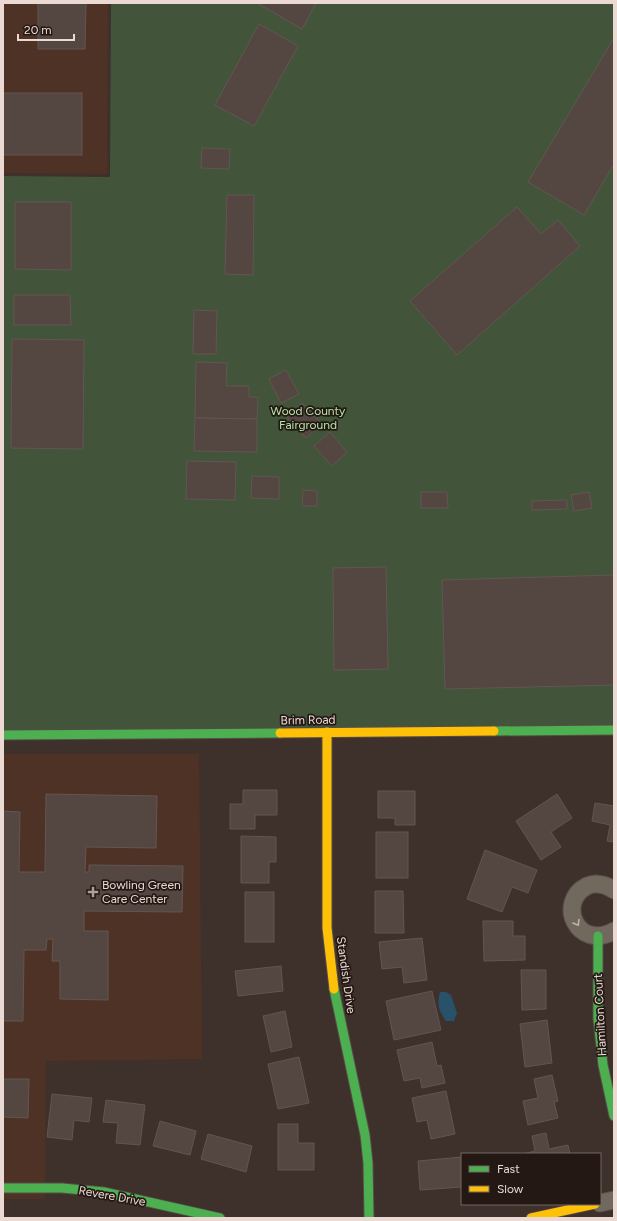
<svg xmlns="http://www.w3.org/2000/svg" width="617" height="1221" font-family="Figtree,sans-serif">
<style>
.built{fill:#4f3226}
.green{fill:#42553b}
.water{fill:#28516a}
.building{fill:#544640;stroke:#625652}
.lines{fill:none;stroke-linecap:round;stroke-linejoin:round}
.street-casing{stroke:#584c48;stroke-width:19}
.fast-casing{stroke:#584c48;stroke-width:11}
.slow-casing{stroke:#584c48;stroke-width:11}
.street{stroke:#71695e;stroke-width:17}
.fast{stroke:#4caf50;stroke-width:9}
.slow{stroke:#ffc107;stroke-width:9}
.oneway{stroke:#c0b2aa}
.poi-dot{fill:#ae9e98;stroke:#241814;stroke-width:1.5}
.labels{text-anchor:middle;dominant-baseline:central;stroke-width:3.5;stroke-linejoin:round;paint-order:stroke}
.park-label{font-size:12px;fill:#b2e5a8;stroke:#241814}
.street-label{font-size:12px;fill:#ebdad3;stroke:#241814}
.poi-label{font-size:12px;fill:#ebdad3;stroke:#241814;text-anchor:start}
</style>
<rect width="100%" height="100%" fill="#3e302b"/>
<g class="built">
<path d="M3,3H108L107,174L3,173Z"/>
<path d="M3,754H199L202,1059L46,1061L45,1199H3Z"/>
</g>
<path class="green" d="M111,3H614V730L3,735V176L110,177Z"/>
<path class="water" d="M440,992H446L451,995L457,1013L454,1021H446C438,1010 437,1005 440,992Z"/>
<g class="building">
<path d="M38,3H86L85,49H38Z"/>
<path d="M257,3H316L302,29Z"/>
<path d="M259,24L298,46L254,126L215,105Z"/>
<path d="M614,38V164L584,215L528,182Z"/>
<rect x="3" y="93" width="79" height="62"/>
<path d="M202,148L230,149L229,169L201,168Z"/>
<path d="M227,195H254L253,275L225,274Z"/>
<path d="M15,202H71V270L15,269Z"/>
<path d="M517,207L541,234L558,220L580,246L457,355L410,301Z"/>
<path d="M14,295H70L71,325H14Z"/>
<path d="M194,310L217,311L216,354H193Z"/>
<path d="M12,339L84,340L83,449L11,448Z"/>
<path d="M196,362L227,363L226,386H249V397H258L257,419L195,418Z"/>
<path d="M286,370L299,394L281,403L269,379Z"/>
<path d="M302,403L322,424L306,438L287,417Z"/>
<path d="M195,418L257,419V452L194,451Z"/>
<path d="M330,432L347,452L332,466L314,446Z"/>
<path d="M187,461L236,462L235,500L186,499Z"/>
<path d="M252,476L279,477V499L251,498Z"/>
<path d="M303,490L317,491V506H302Z"/>
<path d="M421,492H447L448,508H421Z"/>
<path d="M589,492L592,508L574,511L571,495Z"/>
<path d="M567,500V509L532,510V501Z"/>
<path d="M386,567L388,669L334,670L333,568Z"/>
<path d="M614,575V685L445,689L442,580Z"/>
<path d="M243,790H277V815H255V829H230V804H243Z"/>
<path d="M378,791H415V825H395V818H378Z"/>
<path d="M46,794L157,796L156,848L86,847L85,872H89V865L183,866L182,912L84,911V931H108V1000L60,999V961H52L53,939H47L46,950H24L23,1021H3V811L20,812L19,872H45Z"/>
<path d="M557,794L572,818L551,832L561,847L541,860L516,821Z"/>
<path d="M595,803L614,806V842L607,841L610,825L592,821Z"/>
<rect x="376" y="832" width="32" height="46"/>
<path d="M241,836L276,837V862H269V883H241Z"/>
<path d="M485,850L537,870L528,893L512,887L502,912L467,899Z"/>
<path d="M375,891H403L404,933H375Z"/>
<rect x="245" y="892" width="29" height="50"/>
<path d="M483,921H513V936H525V960L484,961Z"/>
<path d="M422,938L427,980L404,983L402,967L382,969L379,942Z"/>
<path d="M281,966L283,991L238,996L235,971Z"/>
<path d="M521,970H546V1009L522,1010Z"/>
<path d="M432,991L441,1030L394,1040L386,1001Z"/>
<path d="M285,1011L292,1047L271,1052L263,1016Z"/>
<path d="M547,1020L552,1063L525,1067L520,1024Z"/>
<path d="M432,1042L437,1066L441,1065L445,1083L422,1088L420,1078L404,1081L397,1050Z"/>
<path d="M299,1057L309,1103L278,1109L268,1064Z"/>
<path d="M552,1075L558,1101L554,1102L558,1118L528,1125L523,1101L538,1098L534,1079Z"/>
<path d="M3,1079H29L28,1118L3,1117Z"/>
<path d="M446,1091L455,1134L431,1139L427,1120L417,1122L412,1098Z"/>
<path d="M52,1094L92,1098L89,1122L74,1120L72,1140L47,1137Z"/>
<path d="M106,1100L145,1105L140,1145L116,1143L118,1123L103,1122Z"/>
<path d="M160,1121L196,1131L190,1155L153,1146Z"/>
<path d="M278,1124H298V1143H314V1170H278Z"/>
<path d="M546,1133L549,1149L568,1145L570,1154H523L535,1151L532,1136Z"/>
<path d="M208,1134L252,1146L246,1172L201,1159Z"/>
<path d="M462,1157V1187L420,1190L418,1161Z"/>
</g>
<g class="lines">
<defs>
<g id="street">
<path d="M614,890C606,885 596,882 587,886C556,902 577,951 614,931"/>
<path d="M600,1203L614,1200"/>
</g>
<g id="fast">
<path d="M494,731L614,730"/>
<path d="M3,735L280,733"/>
<path d="M598,936V1019L603,1065L614,1116"/>
<path d="M334,989L365,1135L368,1163L369,1218"/>
<path d="M3,1188H62L104,1192L220,1218"/>
</g>
<g id="slow">
<path d="M327,732V928L334,989"/>
<path d="M280,733L494,731"/>
<path d="M531,1218L595,1204"/>
</g>
</defs>
<use href="#street" class="street-casing"/>
<use href="#fast" class="fast-casing"/>
<use href="#slow" class="slow-casing"/>
<use href="#street" class="street"/>
<use href="#fast" class="fast"/>
<use href="#slow" class="slow"/>
</g>
<defs><path id="oneway-chevron" d="M-2-3.5L2.5 0L-2 3.5" fill="none" stroke-width="1.6" stroke-linecap="round" stroke-linejoin="round"/></defs>
<use class="oneway" href="#oneway-chevron" transform="translate(577 923) rotate(59)"/>
<path class="poi-dot" d="M91 886h4v4h4v4h-4v4h-4v-4h-4v-4h4z"/>
<g class="labels">
<g class="park-label">
<text x="308" y="411">Wood County<tspan x="308" dy="14">Fairground</tspan></text>
</g>
<g class="street-label">
<text transform="translate(308 720) rotate(-1)">Brim Road</text>
<text transform="translate(346 975) rotate(82)">Standish Drive</text>
<text transform="translate(600 1015) rotate(-93)">Hamilton Court</text>
<text transform="translate(112 1196) rotate(10)">Revere Drive</text>
</g>
<g class="poi-label">
<text x="102" y="885">Bowling Green<tspan x="102" dy="14">Care Center</tspan></text>
</g>
</g>
<rect width="617" height="1221" fill="none" stroke="#ebdad3" stroke-width="8"/>
<rect x="461" y="1153" width="140" height="52" fill="#241814" stroke="#746660"/>
<rect x="469" y="1166" width="20" height="6" fill="#4caf50" stroke="#746660"/>
<text x="497" y="1173" font-size="12" fill="#ebdad3">Fast</text>
<rect x="469" y="1186" width="20" height="6" fill="#ffc107" stroke="#746660"/>
<text x="497" y="1193" font-size="12" fill="#ebdad3">Slow</text>
<path d="M18 34v6h56v-6" fill="none" stroke="#ebdad3" stroke-width="2"/>
<text x="24" y="34" font-size="12" fill="#ebdad3" stroke="#241814" stroke-width="3" paint-order="stroke">20 m</text>
</svg>
